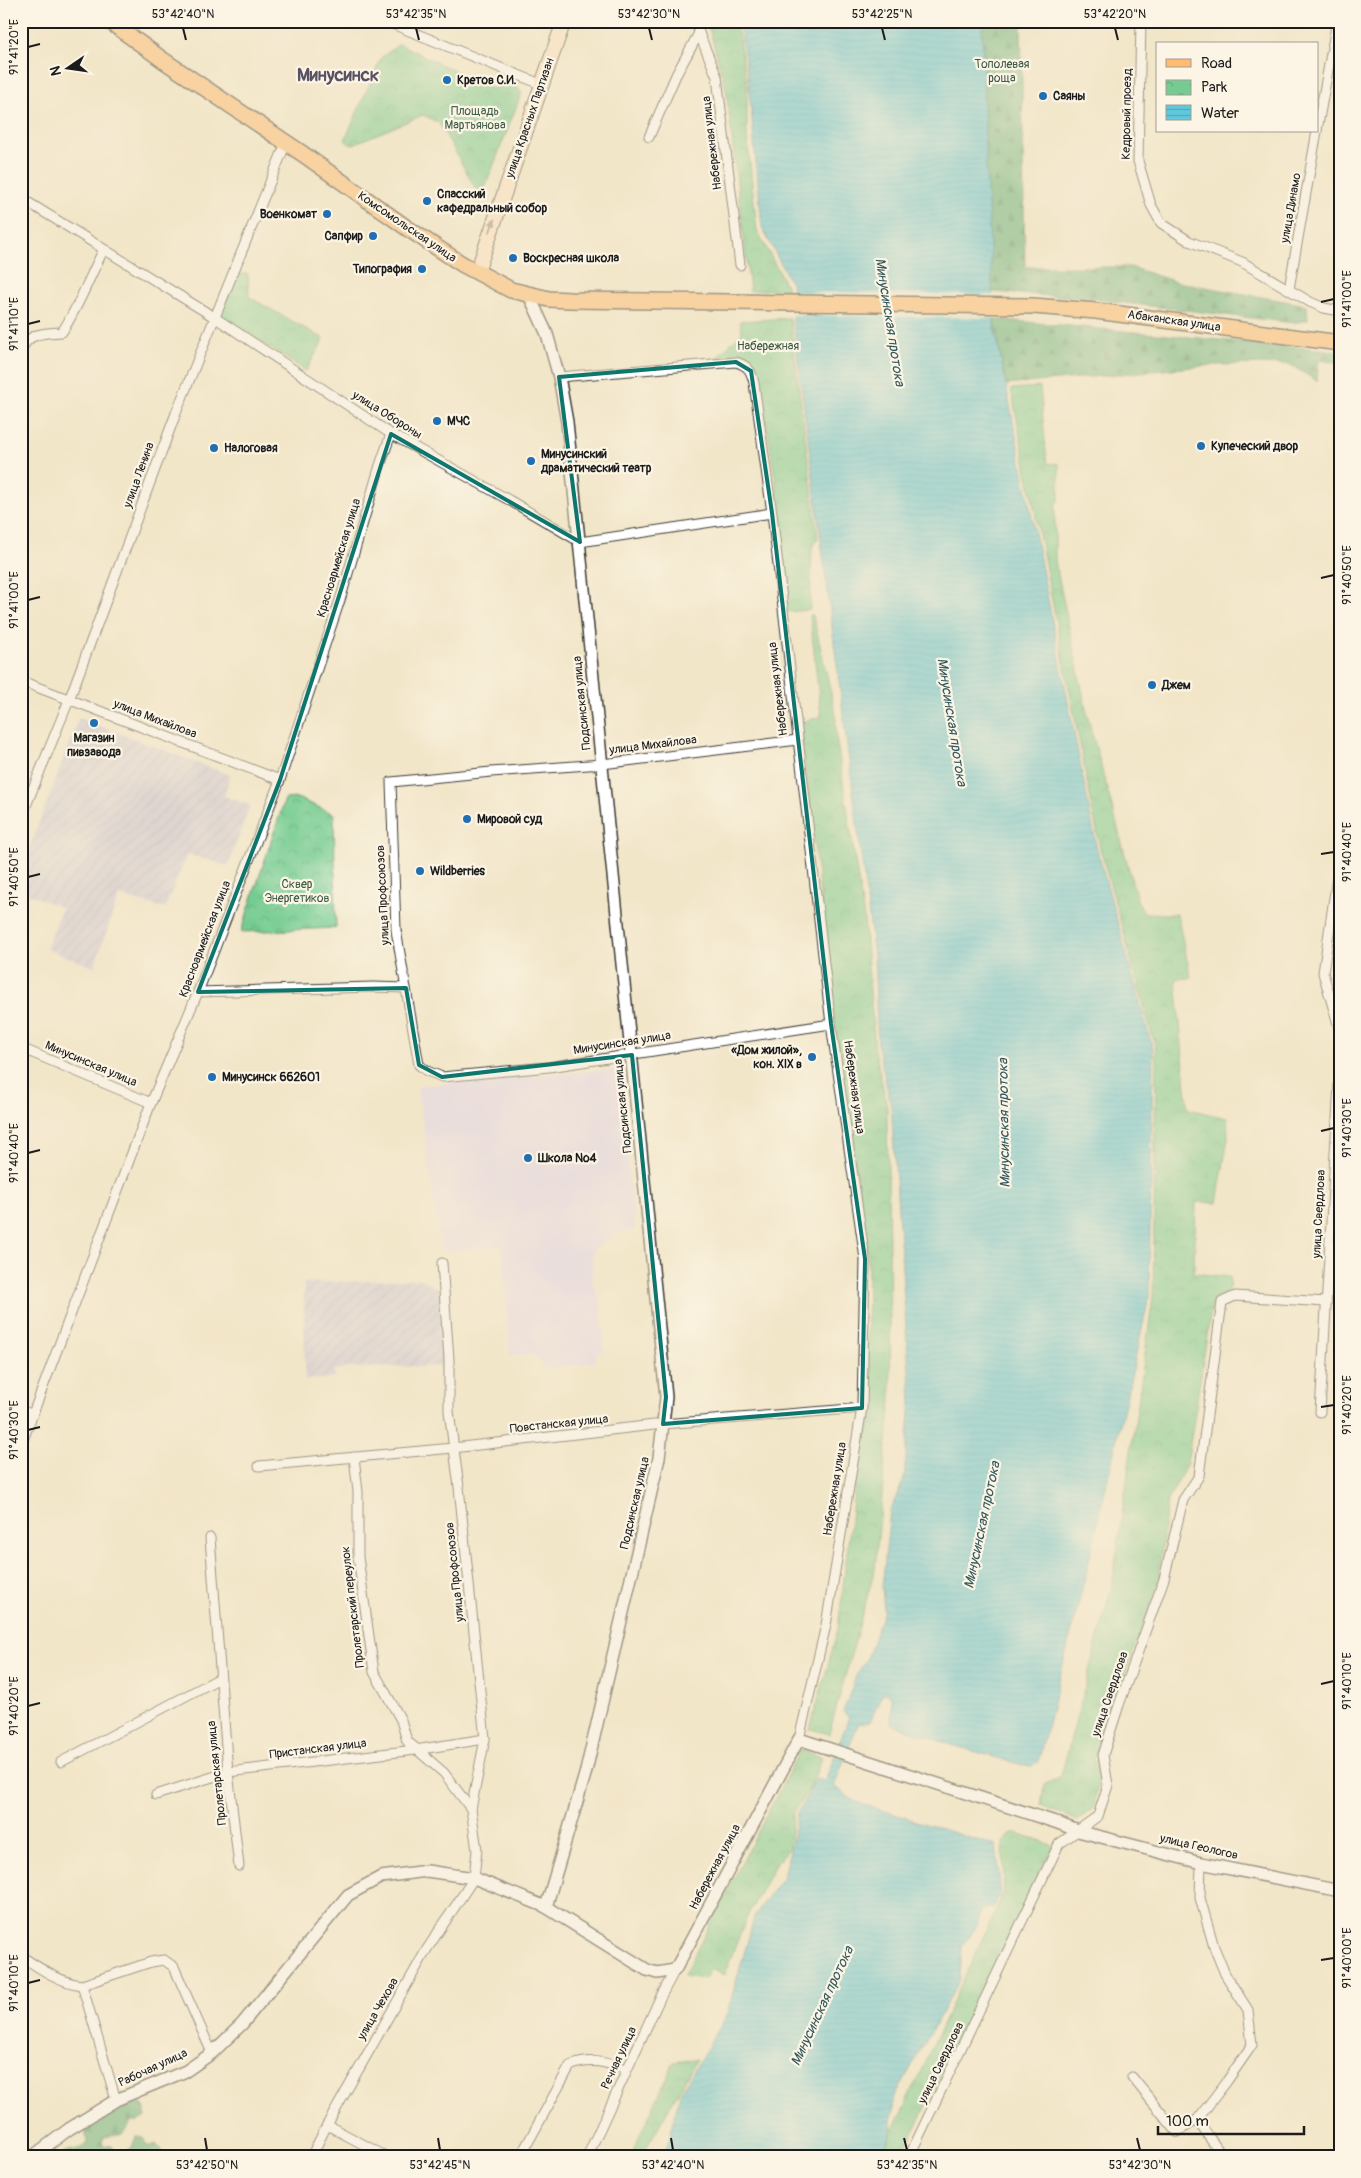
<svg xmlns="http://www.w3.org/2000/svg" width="1361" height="2178" font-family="Pangolin,sans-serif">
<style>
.built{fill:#e1d4f3}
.industrial{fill:url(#industrial-furrows)}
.forest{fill:url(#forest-firs);stroke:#3e664c}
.park{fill:url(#park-crowns);stroke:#487457}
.water{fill:url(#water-rules);stroke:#3e727b}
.pier{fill:#f2e6c9}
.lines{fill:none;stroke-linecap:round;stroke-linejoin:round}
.minor-casing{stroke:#3c3a36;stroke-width:11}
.tertiary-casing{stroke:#3c3a36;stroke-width:14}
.secondary-casing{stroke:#3c3a36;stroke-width:16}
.primary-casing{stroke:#3c3a36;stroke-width:18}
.minor{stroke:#fff;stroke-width:9}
.tertiary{stroke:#fff;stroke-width:11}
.secondary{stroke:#ffe4c6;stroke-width:14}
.primary{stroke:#ffbb71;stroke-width:15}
.oneway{fill:#998a7a}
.marked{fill:none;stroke:#0f766e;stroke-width:4;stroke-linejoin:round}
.ticks{fill:none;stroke:#1c1c1c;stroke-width:2}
.poi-dot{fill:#1f6fb2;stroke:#fcf5e5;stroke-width:2}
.labels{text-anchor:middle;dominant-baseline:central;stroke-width:4.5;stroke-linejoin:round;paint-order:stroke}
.park-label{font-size:12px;fill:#3b5a45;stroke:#fcf5e5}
.poi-label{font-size:12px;font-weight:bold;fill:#1c1c1c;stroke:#fcf5e5;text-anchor:start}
.street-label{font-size:12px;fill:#1c1c1c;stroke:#fcf5e5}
.water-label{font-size:14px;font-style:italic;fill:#33585e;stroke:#fcf5e5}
.district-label{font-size:18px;font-weight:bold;fill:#595164;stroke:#fcf5e5}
.neatline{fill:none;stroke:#1c1c1c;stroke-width:2}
.ticks-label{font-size:12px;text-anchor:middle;fill:#1c1c1c}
</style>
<defs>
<pattern id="industrial-furrows" width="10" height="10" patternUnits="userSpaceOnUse" patternTransform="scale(1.25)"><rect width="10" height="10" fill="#c5c0da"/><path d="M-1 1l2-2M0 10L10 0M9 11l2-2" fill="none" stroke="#a9a4ba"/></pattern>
<pattern id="forest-firs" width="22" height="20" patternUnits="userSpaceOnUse" patternTransform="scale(1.25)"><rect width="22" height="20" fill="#5fb07c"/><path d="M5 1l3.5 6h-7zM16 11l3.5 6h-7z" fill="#4e8e65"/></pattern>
<pattern id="park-crowns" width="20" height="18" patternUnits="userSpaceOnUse" patternTransform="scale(1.25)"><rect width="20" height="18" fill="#74cc92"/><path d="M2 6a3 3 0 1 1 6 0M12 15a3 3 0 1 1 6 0" fill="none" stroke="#64af7d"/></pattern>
<pattern id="water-rules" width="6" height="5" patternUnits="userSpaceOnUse" patternTransform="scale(1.25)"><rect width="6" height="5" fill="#5fc8da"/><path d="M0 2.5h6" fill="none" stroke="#52abba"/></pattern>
</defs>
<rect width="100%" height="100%" fill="#fcf5e5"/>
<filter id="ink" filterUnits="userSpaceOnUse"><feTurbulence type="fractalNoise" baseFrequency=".02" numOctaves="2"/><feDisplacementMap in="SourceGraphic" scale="10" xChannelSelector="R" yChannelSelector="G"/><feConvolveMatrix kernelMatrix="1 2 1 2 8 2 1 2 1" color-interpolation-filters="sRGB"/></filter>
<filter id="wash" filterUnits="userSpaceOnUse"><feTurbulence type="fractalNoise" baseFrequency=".0096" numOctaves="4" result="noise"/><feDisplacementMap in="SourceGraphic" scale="20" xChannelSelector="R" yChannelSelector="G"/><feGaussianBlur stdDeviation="1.12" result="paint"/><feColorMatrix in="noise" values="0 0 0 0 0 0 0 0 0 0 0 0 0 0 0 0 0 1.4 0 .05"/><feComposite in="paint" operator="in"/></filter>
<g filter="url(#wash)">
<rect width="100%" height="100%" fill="#f2e6c9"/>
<path class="built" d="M618,1069L635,1230L613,1234L593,1251L592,1279L601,1304L604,1352H597L595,1362L545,1369L537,1357L531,1353L510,1356L502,1246L441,1251L417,1086Z"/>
<g class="industrial">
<path d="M79,718L230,775L224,796L250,805L228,866L187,854L165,908L119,896L94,967L46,949L62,908L21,891V870Z"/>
<path d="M421,1279L439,1289L443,1366L346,1368L334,1370L335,1378L305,1380L304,1283Z"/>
</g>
<g class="forest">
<path d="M982,21H1021L1025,267H1130L1177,282L1307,305L1308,320L1293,323L1083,298L992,292L985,145Z"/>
<path d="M994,319L1340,351V363L1319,360L1317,381L1289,364L1215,365L1006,385Z"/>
<path d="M140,2102L145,2108V2117L137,2122L131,2121C124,2142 117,2132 103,2138L104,2145L112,2146L118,2154L117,2157H64V2152L81,2148L87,2143L85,2130C91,2125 96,2124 102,2121C115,2113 126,2106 140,2102Z"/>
<path d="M136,2136L145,2139L148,2147L156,2144L161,2150L162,2157H127L128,2150L132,2147Z"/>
</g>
<g class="park">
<path d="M707,21H736L747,84V135L757,230L788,289L750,291L726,89Z"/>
<path d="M399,44L492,89L513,81L522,92L481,198L439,123L423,115L351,145L345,140L381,58Z"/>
<path d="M237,274H248L249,297L324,339L306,371L219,315Z"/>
<path d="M790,318L818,538L812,547L810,610L785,612L777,490L761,389L755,369L743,358L715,359L742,332L740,321Z"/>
<path d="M1040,387L1047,463L1059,464V501L1055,504V560L1088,718L1138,903L1145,913L1177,914L1191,978L1176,979L1188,1109L1227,1118L1228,1138L1217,1203L1196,1202L1194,1273L1230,1277L1229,1292L1213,1298L1187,1464L1167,1502L1158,1584L1094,1759L1099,1778L1094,1807L1078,1821L1041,1805L1044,1785L1061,1776L1112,1585L1153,1297L1156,1049L1100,848L1011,389Z"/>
<path d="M810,615H813L836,715V736L864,918L875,1050L887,1106L891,1401L875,1569L829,1734L810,1729L838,1629L854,1493L867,1408L868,1257L835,1024L800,722L821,717Z"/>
<path d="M297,798L334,814L336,928L241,932L285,799Z"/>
<path d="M800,1750L822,1757L811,1786L793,1812L789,1849L776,1863L747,1917L724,1975L711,1969L705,1979L688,1977L684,1975Z"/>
<path d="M1014,1832L1054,1846L1027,1895L1016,1937L972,2017L901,2157H881L1004,1892L1003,1842Z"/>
<path d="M697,2059L641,2157H630L674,2062Z"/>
</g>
<path class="water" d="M739,21H982L985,145L994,324L1097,849L1153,1049L1149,1298L1087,1570L1038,1763L1029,1767L952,1745L891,1724L892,1698L888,1693L882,1694L870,1722L858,1724L834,1786L856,1802L996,1846L1001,1893L993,1908L982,1910L977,1926L962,1947L960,1980L894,2098L891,2134L880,2157H662L669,2141L680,2093L726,2017L755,1915L782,1878L791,1847L797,1813L816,1779L825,1781L849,1717L843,1712L856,1676L868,1656L884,1610L882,1587L890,1511L904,1479L911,1401L891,1106L878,1046L874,956L793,321L792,286L762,227L748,77Z"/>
<path class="pier" d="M789,292L995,295L996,318L790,315Z"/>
</g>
<g filter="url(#ink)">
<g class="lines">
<defs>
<g id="minor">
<path d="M385,21L543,85"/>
<path d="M696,21L699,33L717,77L740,265"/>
<path d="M1141,21L1138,161L1151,205L1161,223L1189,241L1242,262L1310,302L1324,308L1340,311"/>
<path d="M1317,130L1337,21"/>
<path d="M649,137L676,75L699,33"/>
<path d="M21,198L214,317L391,434L509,500L580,542L772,513"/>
<path d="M1289,289L1317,131"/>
<path d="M21,351C28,332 45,333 62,332C79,306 89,278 103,251"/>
<path d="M559,377L736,362C749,366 751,371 754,383L772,513L831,1024L865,1259L862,1408L826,1625L799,1739"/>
<path d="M21,681L280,780"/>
<path d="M798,740L602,764L491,772L391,782L396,930L419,1065L427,1071L442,1077L549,1067L831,1024"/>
<path d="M21,818L69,700L176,413L286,143"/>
<path d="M1340,857L1323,973L1340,1031"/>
<path d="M198,992L373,987L406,988"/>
<path d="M21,1048L151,1103"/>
<path d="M21,1410L33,1415"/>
<path d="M1320,1412L1340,1067"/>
<path d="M21,1445L151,1103L198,992L280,780L341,597L380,465L391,434"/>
<path d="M354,1457L358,1492V1557L374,1672L401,1720L407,1741L444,1773L471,1809"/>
<path d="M259,1466L453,1448L663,1424L862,1408"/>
<path d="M210,1538L228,1772L239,1866"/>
<path d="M61,1762L220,1678"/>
<path d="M156,1795L228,1772L415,1750L485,1739"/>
<path d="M21,1956C39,1968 61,1983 82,1985L151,1962L164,1960L174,1967L212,2053"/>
<path d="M82,1985L116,2100"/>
<path d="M1132,2077L1177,2132L1197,2120L1223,2157"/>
<path d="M1197,2120L1227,2081L1252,2045L1248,2010L1225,1974L1214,1947L1200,1898L1201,1863"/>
<path d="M327,2125L387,2157"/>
<path d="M311,2157L327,2125L427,1949L474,1878L477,1850L471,1809L485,1739L459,1487L449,1411V1359L442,1263"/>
<path d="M520,2157L570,2066C591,2057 606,2063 627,2069"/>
<path d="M587,2157L660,1998L675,1970"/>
<path d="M909,2157L1059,1844L1098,1816L1108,1785L1103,1755L1119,1705L1164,1579L1183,1500L1199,1476L1222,1302L1235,1296L1326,1302"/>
</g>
<g id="tertiary">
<path d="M529,295L547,334L559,377L567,422L666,1397L659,1458L586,1771L546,1907"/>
<path d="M32,2157L69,2129L116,2100L186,2071L212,2053L242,2024L348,1895L381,1877L427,1871L474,1878L546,1907L647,1970L657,1973L675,1970L799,1739L1055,1822L1078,1831L1201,1863L1340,1891"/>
</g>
<path id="secondary" d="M477,272L564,21"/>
<path id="primary" d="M109,21L163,60L303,154L407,228L462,264L511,290L549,299L570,300L1033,306L1096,311L1340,343"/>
</defs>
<use href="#minor" class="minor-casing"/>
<use href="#tertiary" class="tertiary-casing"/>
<use href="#secondary" class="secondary-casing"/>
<use href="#primary" class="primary-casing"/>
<use href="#minor" class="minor"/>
<use href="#tertiary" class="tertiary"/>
<use href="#secondary" class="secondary"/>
<use href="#primary" class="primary"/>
</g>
<defs><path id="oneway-solid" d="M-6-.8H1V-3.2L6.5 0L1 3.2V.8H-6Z" transform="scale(1.25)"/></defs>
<use class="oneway" href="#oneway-solid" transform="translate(492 226) rotate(-70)"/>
</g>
<path d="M0 0H1361V2178H0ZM736,362L751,371L772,513L831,1024L865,1259L862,1408L663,1424L666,1397L632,1055L442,1077L419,1065L406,988L198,992L280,780L391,434L580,542L559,377Z" fill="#f2e6c9" fill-opacity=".55" fill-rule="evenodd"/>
<path class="marked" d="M736,362L751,371L772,513L831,1024L865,1259L862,1408L663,1424L666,1397L632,1055L442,1077L419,1065L406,988L198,992L280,780L391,434L580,542L559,377Z"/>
<path class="ticks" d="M183,28L186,40M416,28L419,40M649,28L652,40M882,28L885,40M1115,28L1118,40M28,47L40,44M1321,302L1334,299M28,324L40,321M1321,578L1334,575M28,600L40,597M1321,854L1334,852M28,877L40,874M1321,1131L1334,1128M28,1153L40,1150M1321,1407L1334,1405M28,1430L40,1427M1321,1684L1334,1681M28,1706L40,1703M1321,1960L1334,1958M28,1983L40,1980M205,2138L207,2150M438,2138L440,2150M671,2138L673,2150M904,2138L907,2150M1137,2138L1140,2150"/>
<g class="poi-dot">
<circle cx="447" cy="80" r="5"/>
<circle cx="1043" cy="96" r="5"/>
<circle cx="427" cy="201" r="5"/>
<circle cx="327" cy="214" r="5"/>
<circle cx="373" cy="236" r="5"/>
<circle cx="513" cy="258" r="5"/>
<circle cx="422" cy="269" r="5"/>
<circle cx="437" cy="421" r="5"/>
<circle cx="1201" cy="446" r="5"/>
<circle cx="214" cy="448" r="5"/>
<circle cx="531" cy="461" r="5"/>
<circle cx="1152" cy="685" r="5"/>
<circle cx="94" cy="723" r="5"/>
<circle cx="467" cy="819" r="5"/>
<circle cx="420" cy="871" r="5"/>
<circle cx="812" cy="1057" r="5"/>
<circle cx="212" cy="1077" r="5"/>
<circle cx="528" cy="1158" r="5"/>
</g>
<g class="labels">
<g class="park-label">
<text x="1002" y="64">Тополевая<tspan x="1002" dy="14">роща</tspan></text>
<text x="475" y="111">Площадь<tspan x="475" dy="14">Мартьянова</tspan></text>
<text x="768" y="346">Набережная</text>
<text x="297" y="884">Сквер<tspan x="297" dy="14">Энергетиков</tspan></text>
</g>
<g class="poi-label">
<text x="457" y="80">Кретов С.И.</text>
<text x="1053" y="96">Саяны</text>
<text x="437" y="194">Спасский<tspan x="437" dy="14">кафедральный собор</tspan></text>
<text x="317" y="214" text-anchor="end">Военкомат</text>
<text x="363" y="236" text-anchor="end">Сапфир</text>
<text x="523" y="258">Воскресная школа</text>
<text x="412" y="269" text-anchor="end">Типография</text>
<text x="447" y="421">МЧС</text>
<text x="1211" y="446">Купеческий двор</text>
<text x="224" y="448">Налоговая</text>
<text x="541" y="454">Минусинский<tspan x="541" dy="14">драматический театр</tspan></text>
<text x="1162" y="685">Джем</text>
<text x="94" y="738" text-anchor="middle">Магазин<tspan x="94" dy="14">пивзавода</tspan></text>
<text x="477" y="819">Мировой суд</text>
<text x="430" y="871">Wildberries</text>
<text x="802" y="1050" text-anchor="end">«Дом жилой»,<tspan x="802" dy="14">кон. ХIХ в</tspan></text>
<text x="222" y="1077">Минусинск 662601</text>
<text x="538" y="1158">Школа №4</text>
</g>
<g class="street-label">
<text transform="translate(1127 114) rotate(-89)">Кедровый проезд</text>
<text transform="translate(530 118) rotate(-71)">улица Красных Партизан</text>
<text transform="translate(712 143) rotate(-97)">Набережная улица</text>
<text transform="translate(1291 208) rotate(-80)">улица Динамо</text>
<text transform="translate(407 227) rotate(34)">Комсомольская улица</text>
<text transform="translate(1174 321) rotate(8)">Абаканская улица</text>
<text transform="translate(387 415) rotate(32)">улица Обороны</text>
<text transform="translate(139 475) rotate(-70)">улица Ленина</text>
<text transform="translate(339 558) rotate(-73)">Красноармейская улица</text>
<text transform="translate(778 689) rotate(-97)">Набережная улица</text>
<text transform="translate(582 703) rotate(-96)">Подсинская улица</text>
<text transform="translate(155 719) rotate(21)">улица Михайлова</text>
<text transform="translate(653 745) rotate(-7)">улица Михайлова</text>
<text transform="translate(383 895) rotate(-93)">улица Профсоюзов</text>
<text transform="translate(205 939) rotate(-69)">Красноармейская улица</text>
<text transform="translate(622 1043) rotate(-9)">Минусинская улица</text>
<text transform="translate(91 1064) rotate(23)">Минусинская улица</text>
<text transform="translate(854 1087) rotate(82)">Набережная улица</text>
<text transform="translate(623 1106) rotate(-96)">Подсинская улица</text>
<text transform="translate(1319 1214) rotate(-87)">улица Свердлова</text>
<text transform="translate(559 1424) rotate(-6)">Повстанская улица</text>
<text transform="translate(835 1489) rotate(-81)">Набережная улица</text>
<text transform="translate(635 1503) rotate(-77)">Подсинская улица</text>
<text transform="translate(455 1572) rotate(-96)">улица Профсоюзов</text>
<text transform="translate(353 1607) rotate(-97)">Пролетарский переулок</text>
<text transform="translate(1110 1694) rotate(-71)">улица Свердлова</text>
<text transform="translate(318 1749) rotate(-7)">Пристанская улица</text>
<text transform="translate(217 1773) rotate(-96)">Пролетарская улица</text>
<text transform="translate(1199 1847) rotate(13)">улица Геологов</text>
<text transform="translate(715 1867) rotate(-62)">Набережная улица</text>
<text transform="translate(378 2009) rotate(-60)">улица Чехова</text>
<text transform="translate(619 2058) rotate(-65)">Речная улица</text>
<text transform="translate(941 2063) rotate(-64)">улица Свердлова</text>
<text transform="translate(153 2068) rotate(-25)">Рабочая улица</text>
</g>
<g class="water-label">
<text transform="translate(890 322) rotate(81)">Минусинская протока</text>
<text transform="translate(952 722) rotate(81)">Минусинская протока</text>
<text transform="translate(1004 1123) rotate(-91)">Минусинская протока</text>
<text transform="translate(982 1525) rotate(-78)">Минусинская протока</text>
<text transform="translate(822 2006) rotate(-65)">Минусинская протока</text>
</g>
<g class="district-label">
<text x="338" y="75">Минусинск</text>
</g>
</g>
<rect width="1361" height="2178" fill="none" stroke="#fcf5e5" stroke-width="55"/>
<rect x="1156" y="42" width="162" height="90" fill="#fcf5e5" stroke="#a29e95"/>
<rect x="1166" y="59" width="25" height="8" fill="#ffbb71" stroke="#a29e95"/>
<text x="1201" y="68" font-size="15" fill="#1c1c1c">Road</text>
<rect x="1166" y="80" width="25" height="15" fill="url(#park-crowns)" stroke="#a29e95"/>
<text x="1201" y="92" font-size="15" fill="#1c1c1c">Park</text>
<rect x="1166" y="105" width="25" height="15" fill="url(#water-rules)" stroke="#a29e95"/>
<text x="1201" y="118" font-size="15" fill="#1c1c1c">Water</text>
<g transform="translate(68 68) rotate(257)" stroke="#fcf5e5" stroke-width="4" paint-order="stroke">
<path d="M0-4L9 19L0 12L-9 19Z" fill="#1c1c1c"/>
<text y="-8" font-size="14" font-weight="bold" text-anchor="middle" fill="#1c1c1c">N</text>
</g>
<path d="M1158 2126v8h146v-8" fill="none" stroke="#1c1c1c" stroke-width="2.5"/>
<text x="1166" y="2126" font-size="15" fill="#1c1c1c" stroke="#fcf5e5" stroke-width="4" paint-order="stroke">100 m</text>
<rect x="28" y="28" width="1306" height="2122" class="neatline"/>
<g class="ticks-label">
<text x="183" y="18">53°42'40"N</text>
<text x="416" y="18">53°42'35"N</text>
<text x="649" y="18">53°42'30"N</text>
<text x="882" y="18">53°42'25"N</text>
<text x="1115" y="18">53°42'20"N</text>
<text transform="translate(14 47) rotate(-90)" y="4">91°41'20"E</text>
<text transform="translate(1347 299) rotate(-90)" y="4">91°41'00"E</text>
<text transform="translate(14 324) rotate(-90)" y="4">91°41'10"E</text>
<text transform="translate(1347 575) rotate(-90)" y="4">91°40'50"E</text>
<text transform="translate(14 600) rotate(-90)" y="4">91°41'00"E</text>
<text transform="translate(1347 852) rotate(-90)" y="4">91°40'40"E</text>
<text transform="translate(14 877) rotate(-90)" y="4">91°40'50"E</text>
<text transform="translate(1347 1128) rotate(-90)" y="4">91°40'30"E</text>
<text transform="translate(14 1153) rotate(-90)" y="4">91°40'40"E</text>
<text transform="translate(1347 1405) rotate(-90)" y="4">91°40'20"E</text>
<text transform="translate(14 1430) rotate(-90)" y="4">91°40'30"E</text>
<text transform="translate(1347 1681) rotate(-90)" y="4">91°40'10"E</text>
<text transform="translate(14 1706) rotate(-90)" y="4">91°40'20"E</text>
<text transform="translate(1347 1958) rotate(-90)" y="4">91°40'00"E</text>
<text transform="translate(14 1983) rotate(-90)" y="4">91°40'10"E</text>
<text x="207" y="2169">53°42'50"N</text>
<text x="440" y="2169">53°42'45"N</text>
<text x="673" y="2169">53°42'40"N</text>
<text x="907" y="2169">53°42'35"N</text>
<text x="1140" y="2169">53°42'30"N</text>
</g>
</svg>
